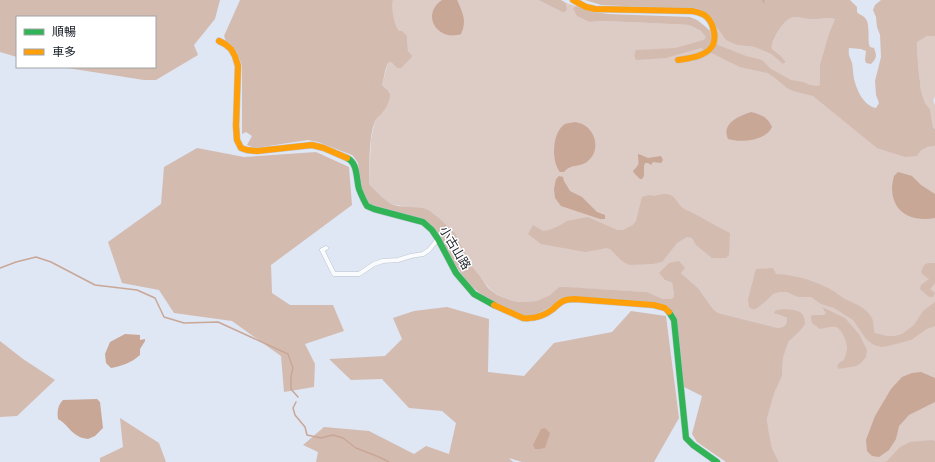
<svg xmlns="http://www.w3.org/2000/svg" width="935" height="462" font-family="'DejaVu Sans','Noto Sans TC',sans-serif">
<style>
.green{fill:#ddcbc5}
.forest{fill:#d4bbb0}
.water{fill:#c9a796}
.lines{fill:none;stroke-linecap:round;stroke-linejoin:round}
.stream{stroke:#c9a796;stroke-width:1.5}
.street-casing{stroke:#bec4cf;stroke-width:5}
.fast-casing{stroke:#bec4cf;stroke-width:7}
.slow-casing{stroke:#bec4cf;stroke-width:7}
.street{stroke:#fafbfd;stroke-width:4}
.fast{stroke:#30b455;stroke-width:6}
.slow{stroke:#ff9f0a;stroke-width:6}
.labels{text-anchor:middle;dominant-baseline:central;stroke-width:3;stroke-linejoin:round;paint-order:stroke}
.street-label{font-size:12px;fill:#171c25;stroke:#fff}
</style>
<rect width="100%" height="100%" fill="#dfe6f4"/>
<g class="green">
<path d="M393,0H538L564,13L567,10L566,3L576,6L573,8L590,22L603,21L650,23L689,25L701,31L706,36L709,30L714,23L737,45L754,47L771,54L783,64L786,62L781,56L772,49C770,41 784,20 791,18C797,16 804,19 810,19C818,20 827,17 835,19L829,33L820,64V85L918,153L924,148L935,146V462H779L772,448L769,433L767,419L774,394L782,376L783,358L787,346L789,341L799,332L804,316L775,313L785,317L787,318C787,325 785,327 778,328L718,313L713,309L698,288L681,273L665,280L672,283L674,294L673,298L670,299H663L647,292L559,287L550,295L537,301L520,302L513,301L497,295L489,288L480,276L471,265L455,233L439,218L430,211L391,204L382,197L369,184L371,140L375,121L377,117L383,112L390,92L382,85L388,63L391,62L397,68L411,54L408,51L407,36C403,34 398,32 396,29C393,23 391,6 393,0Z"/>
<path d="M927,36H935V97L933,100L935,105V129L933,127L930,109L925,103L921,91L918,64L917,41Z"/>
</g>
<g class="forest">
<path d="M0,0H220L215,19L194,45L198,55L156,80H144L61,67H155V17H17V57L0,52Z"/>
<path d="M240,0H393C391,8 394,25 399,31H402L407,36L408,51L411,54L412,57L401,68H397L391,62L388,63C385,69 384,78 382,85C386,89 391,91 390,97C389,102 386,108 383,112C381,115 377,117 375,121C368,139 370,164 369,184L382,197L391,204L398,206L423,208L430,211L439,218L455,233L471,265L480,276L488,288L497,295L513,301L520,302L537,301L550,295L559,287H566L647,292L663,299H670L673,298L674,294L672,283L665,280L659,273L669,263L679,261L685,268L681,273L698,288L713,309L718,313L778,328C785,327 787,325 787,318L785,317L774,313L775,311C780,308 795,309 800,312C804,314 805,320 805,324L799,332L789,341L787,346L783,358L782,376L774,394L767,419L769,433L772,448L779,462H726L697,442L692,434L702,396L684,387L674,315L670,309L569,296L559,299L552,306L537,314L528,316L522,315C507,308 489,301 476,290C465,281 457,267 449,255V253L440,246L431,231L418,223L372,207L365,201L362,194L358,163L354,157L352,155L318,142L308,140L255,148L247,145L252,136L246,132L242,134V66L237,52L226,41L224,36Z"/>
<path d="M538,0H561L566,3L567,10L564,13Z"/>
<path d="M585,0H850L857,7V12C859,15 863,15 865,18C870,22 868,38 869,44L870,47L874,48C877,56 877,58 871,64L866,63L865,60L866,51L861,49L849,48C848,56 850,56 852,63C853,68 853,74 854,79C857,91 864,106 876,108L879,103L876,95L875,81L881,57L880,35L877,27L876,17L873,10L875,5L881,0H935V36H927L917,42L918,64L921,91L925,103L930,109L933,127L935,129V146C927,147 921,148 917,156L905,157L877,148L813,96L793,91L787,88L775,78L768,73L740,67L701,48L666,58L636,60C634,56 634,54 636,50L675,48L704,40L706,37L701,31L689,25L650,23L603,21L590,22L577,16L573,8L576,6L594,12L609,14L690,17L697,20L706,27L709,30L713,41L718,45L746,56L762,60L771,69L791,80L803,82L810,85L817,86L820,85V64L829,33L835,19C827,17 818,20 810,19C804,19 796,16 791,18C784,20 770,41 772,49L781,56L786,62L783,64L771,54L754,47L737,45L726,40L712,20L690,9L601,5Z"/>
<path d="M197,148L244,157L316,152L349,167L352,205L271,265L272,293L290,305H333L344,331L305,344L315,364L314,387L284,392L281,356L232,321L174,313L159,290L122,283L108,242L161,204L164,167Z"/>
<path d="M663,194C677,194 675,202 683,208C685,210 689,211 691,212C705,219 717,227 730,233L729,255L726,258H712L696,245L692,238L687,237L677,243L662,262L653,264L629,265L622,261L610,249L606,248L597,250L585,252L541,244L528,234L533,225L543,231L549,230L559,226L567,221L588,217L617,230H623L633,225L636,221L642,197L649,195L654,196Z"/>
<path d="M928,263H935V283L930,289L935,293L933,297H929L920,289L921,285L929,279L923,275L921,272L924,265Z"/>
<path d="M773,268L776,274C796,275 817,281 835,292C838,294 841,297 845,299C855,304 866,307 872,318C874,323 873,329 875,333L887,336H895L902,334L914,325L923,311L935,302V326L927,329L911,340L888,346L881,347L874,345L866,339L853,320L834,308L821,304L811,297H798L787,292H779L773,294L766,301L756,309H752L749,307L748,299L756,269Z"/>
<path d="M447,307L489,319L488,372L524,376L554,343L612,332L631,311L666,316L679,418L654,462H522L509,458L513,462H316L318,452L303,445L324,427L369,431L414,454L426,446L449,454L456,423L442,411L409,408L382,379L351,380L329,359L385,356L402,339L393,318L414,311Z"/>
<path d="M822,307L845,318L859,334L867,350L866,357L861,363L856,366L839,369L837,366L840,362L844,360C845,357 846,354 847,350C848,344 843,330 836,327C831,326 825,328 820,329L812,323L811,317L812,315H824L826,313Z"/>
<path d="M0,341L23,359L55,380L17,416L0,417Z"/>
<path d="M120,418L159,443L166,462H100V458L123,447Z"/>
<path d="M932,440L935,441V462H885L887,461L900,447L910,442Z"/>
</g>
<g class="water">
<path d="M442,0H457L458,2C463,14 467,21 461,34C438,42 420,15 442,0Z"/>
<path d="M751,112C762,115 767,117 772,127C766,141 741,143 728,139C721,123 739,116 751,112Z"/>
<path d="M575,122C578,123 581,123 584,125C596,132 600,150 589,160C582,168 571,163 564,172H560C551,161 552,132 565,124C567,123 572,123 575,122Z"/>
<path d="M638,154L641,155L648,158L661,156L663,160L661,163L653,162L651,165L648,163H645L644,166V176L642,179H640L634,173L633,171C641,163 638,164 638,154Z"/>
<path d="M898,172L912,176L921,185L935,194V218C913,222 893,214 892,189C892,184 893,180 894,176Z"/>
<path d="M559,176L563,177L564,181L570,191L582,197L597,212L605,215V219H600L561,206L555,198L554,189L556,179Z"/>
<path d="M125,334L140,335V340L145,339V341L140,349V355C131,363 122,366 111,368L106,363L105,354L110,342Z"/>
<path d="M921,372L935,378V402L909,415L899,426L896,439L889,450L879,457L872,456L867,451L866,440L875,416L891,389L902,377L912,373Z"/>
<path d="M97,399L100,402L103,428L95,436L88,439C84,438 81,438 78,436C70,432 66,423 58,419C57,411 58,405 63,400Z"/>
<path d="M545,428L550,433L545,448L539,449H535L533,445L541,429Z"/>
</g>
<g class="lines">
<g class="stream">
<path d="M763,0L764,2"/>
<path d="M0,268L16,262L36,257L51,262L95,285L137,290L155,298L164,317L184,323L218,322L288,354L293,368L291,376V389L298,397"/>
<path d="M296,402L293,408L295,415L305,427L307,435L321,438L333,435L343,438L356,448L379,457L389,462"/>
</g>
<defs>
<path id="street" d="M326,248L322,250L334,274H359L374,264L383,261L398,260L411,256L423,254L429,250L438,239"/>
<g id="fast">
<path d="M347,158C358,163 356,178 359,189C361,194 364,201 367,206L374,209L423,222L432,230L438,239L456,273L474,294L494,305"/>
<path d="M669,312L674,320L686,438L693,445L717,462"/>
</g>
<g id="slow">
<path d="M573,0L586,7L595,9L692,11C697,12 703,13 707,17C714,24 718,41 710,49C702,57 689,58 678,60"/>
<path d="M219,41L225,44L231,49L235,56L238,66L236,126L237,140L241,148L247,150L257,151L312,145L324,148L347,158"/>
<path d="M494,305L523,318C534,319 544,316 553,309C556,306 559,303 563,301C567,299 571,299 575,299L654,305L665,308L669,312"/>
</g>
</defs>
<use href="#street" class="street-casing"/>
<use href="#fast" class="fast-casing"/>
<use href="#slow" class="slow-casing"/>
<use href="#street" class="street"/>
<use href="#fast" class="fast"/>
<use href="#slow" class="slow"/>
</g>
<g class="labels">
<g class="street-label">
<text transform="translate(455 248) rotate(59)">小古山路</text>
</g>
</g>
<rect x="16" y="16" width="140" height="52" fill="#ffffff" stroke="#a2a4a8"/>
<rect x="24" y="29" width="20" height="6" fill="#30b455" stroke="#a2a4a8"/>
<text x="52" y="36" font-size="12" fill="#171c25">順暢</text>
<rect x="24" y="49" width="20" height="6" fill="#ff9f0a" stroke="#a2a4a8"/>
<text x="52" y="56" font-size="12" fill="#171c25">車多</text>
</svg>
